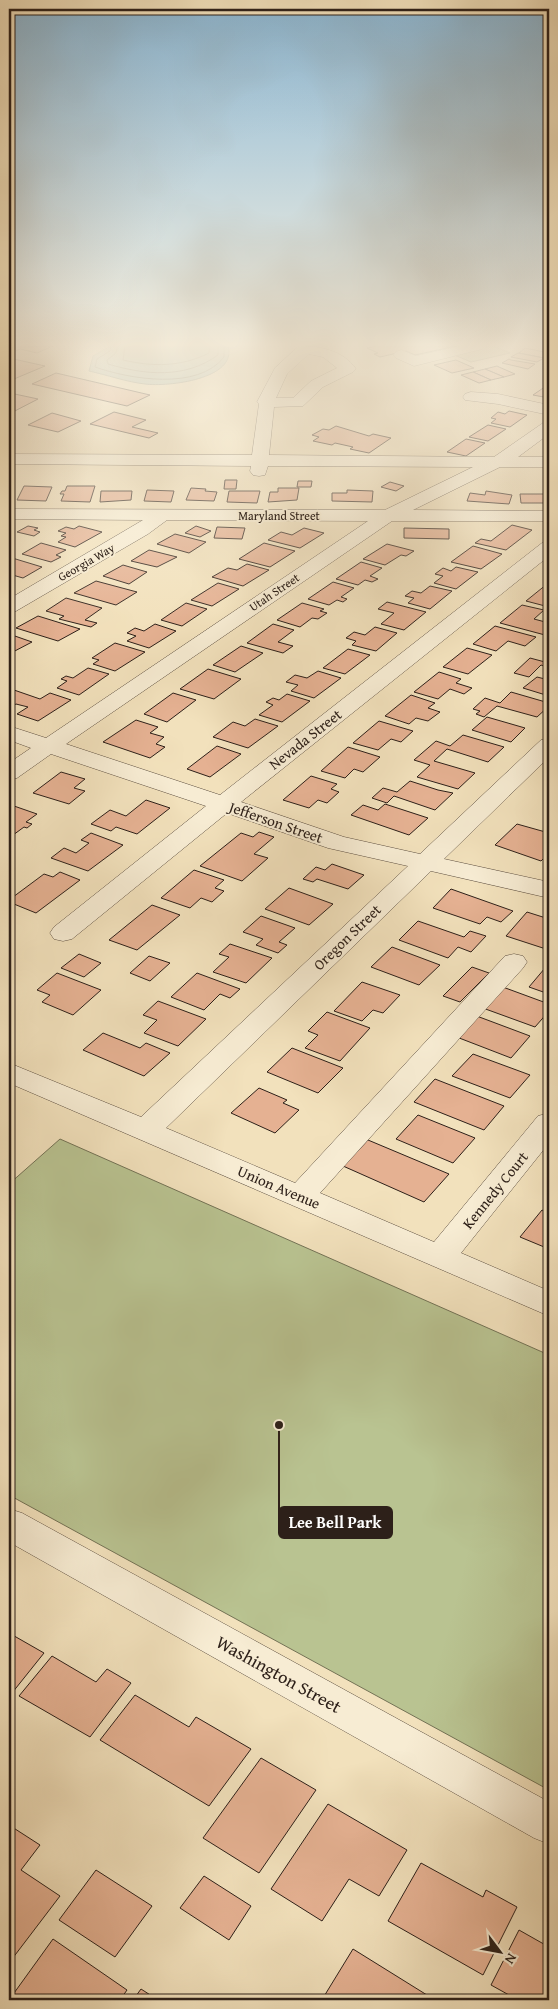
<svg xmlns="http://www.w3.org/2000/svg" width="558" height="2009" font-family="'Gentium Book Plus',serif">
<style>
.green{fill:#b9c391;stroke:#737255}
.water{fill:#9dbcb8;stroke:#707e78}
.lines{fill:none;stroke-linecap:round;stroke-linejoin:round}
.shore{stroke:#656e68;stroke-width:1}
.building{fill:#e5b192;stroke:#2d2019}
.minor-casing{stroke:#5e5042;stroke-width:1}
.minor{fill:#f7ecd3;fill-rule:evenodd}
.labels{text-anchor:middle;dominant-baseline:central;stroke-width:4;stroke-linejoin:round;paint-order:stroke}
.far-street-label{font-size:12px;fill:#2d2019;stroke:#f7ecd3}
.street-label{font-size:15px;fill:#2d2019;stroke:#f7ecd3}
.near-street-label{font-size:18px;fill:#2d2019;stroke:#f7ecd3}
.leader{fill:none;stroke:#2d2019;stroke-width:2}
.callout-dot{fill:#2d2019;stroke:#f7ecd3;stroke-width:2}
.callout{fill:#2d2019;stroke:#2d2019;stroke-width:2}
.callout-label{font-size:16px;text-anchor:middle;font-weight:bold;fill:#fff}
</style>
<rect width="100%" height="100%" fill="#f2e1bc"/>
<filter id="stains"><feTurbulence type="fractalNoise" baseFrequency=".004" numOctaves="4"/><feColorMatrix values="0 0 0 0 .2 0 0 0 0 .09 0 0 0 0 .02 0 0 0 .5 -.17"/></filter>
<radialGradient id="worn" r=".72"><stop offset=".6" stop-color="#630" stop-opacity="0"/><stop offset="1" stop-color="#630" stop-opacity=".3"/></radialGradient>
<g class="green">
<path d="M487,346H493L510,353L471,362L452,354Z"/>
<path d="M60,1139L549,1355V1790L9,1495V1184Z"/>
</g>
<path class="water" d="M110,346H228C238,379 168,387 145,384C127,382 107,375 89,371L93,356Z"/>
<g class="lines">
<g class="shore">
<path d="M111,346L110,351L97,359L95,367C129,379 198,391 224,357V346"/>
<path d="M118,346L115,354L107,360L108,364C145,375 185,379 218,355V346"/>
<path d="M125,346L123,360C153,367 181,367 209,353L210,346"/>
</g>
</g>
<g class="building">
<path d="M9,346L14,347L53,346L37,353L20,349L9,354Z"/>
<path d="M376,346H456L415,355L406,351L380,357L374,354L378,353L367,348Z"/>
<path d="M525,348L549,353V355L544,358L519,353Z"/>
<path d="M518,353L544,358L537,362L511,357Z"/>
<path d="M9,358L45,366L14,379L9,378Z"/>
<path d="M509,359L511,360L535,364L528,369L502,363Z"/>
<path d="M456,360L474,368L452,373L434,365Z"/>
<path d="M497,366L499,367L515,374L504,377L485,369Z"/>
<path d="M485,369L504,377L491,380L473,372Z"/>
<path d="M473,372L491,380L479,383L461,375Z"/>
<path d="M56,373L150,395L127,406L32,384Z"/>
<path d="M549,384V398L533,395Z"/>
<path d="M9,393H10L38,399L9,414Z"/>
<path d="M509,411L527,415L510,427L491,423L496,419L491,418L498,412L505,414Z"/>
<path d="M114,412L146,420L132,427L158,433L149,438L90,424Z"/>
<path d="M52,413L81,421L58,432L28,425Z"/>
<path d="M488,425L506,429L488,441L469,437Z"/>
<path d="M336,426L369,436L373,434L391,438L369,453L350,449L353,447L335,443L332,445L313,441L319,437L312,435L323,429L329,430Z"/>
<path d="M466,439L485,443L466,456L447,452Z"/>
<path d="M225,480H237L236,489H224Z"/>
<path d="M298,481H312L311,487H297Z"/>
<path d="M390,482L404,486L396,491L381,487Z"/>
<path d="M24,486L52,487L46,501L17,500Z"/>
<path d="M67,486H95L90,502L61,501L64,494H60L62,491H65Z"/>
<path d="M191,488L206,489L205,491L217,492L214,501L186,500Z"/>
<path d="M278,488H299L297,500L268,502L270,492H278Z"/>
<path d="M147,490L174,491L171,502L144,501Z"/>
<path d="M347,490L373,491L372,502L332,501V493H347Z"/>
<path d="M101,491H132L131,500L100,502Z"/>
<path d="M229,491H260L257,503L227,502Z"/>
<path d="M486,491L512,495L509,504L467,501L470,493L485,495Z"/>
<path d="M520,494H549V503H521Z"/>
<path d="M512,525L532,530L506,550L475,543L481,539L491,541Z"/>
<path d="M28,526L38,528L34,530L40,532L34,536L17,532Z"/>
<path d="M79,526L102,532L75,547L58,542L66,537L61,536L66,533L58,531L66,527L74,529Z"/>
<path d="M196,526L211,531L200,537L185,533Z"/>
<path d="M217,527L245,528L242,539L214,538Z"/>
<path d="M304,528L324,533L300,548L268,540L281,532L292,535Z"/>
<path d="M404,528L449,529V539L404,538Z"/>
<path d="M175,534L206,542L189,553L157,544Z"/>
<path d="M41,543L66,550L56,555L61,557L51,562L22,554Z"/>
<path d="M264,543L295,551L270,567L239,559Z"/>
<path d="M387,544L414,551L406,556L401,555L385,565L363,559Z"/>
<path d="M473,546L502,554L481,569L451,562Z"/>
<path d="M149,550L177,557L157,567L131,561Z"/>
<path d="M9,557L42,567L23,578L9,574Z"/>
<path d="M361,562L382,568L370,576L378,579L372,582L365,580L358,585L336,579Z"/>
<path d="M247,564L269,570L243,586L212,577L228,568L237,570Z"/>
<path d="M123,565L147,572L129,584L103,576Z"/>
<path d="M456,567L478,572L456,589L434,583L443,576L435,574L443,568L451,571Z"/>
<path d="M96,581L137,592L116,605L74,593Z"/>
<path d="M333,582L354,588L341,597L347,599L343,602L337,600L329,605L308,599Z"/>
<path d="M218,583L239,589L212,606L191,600Z"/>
<path d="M547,584L549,585V607L526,601Z"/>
<path d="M430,586L452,591L430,609L408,603L414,598L405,596L412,591L421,593Z"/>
<path d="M66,598L102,608L85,620L97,623L91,627L59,619L64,616L46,611Z"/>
<path d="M387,602L426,612L404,630L381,624L394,613L378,609Z"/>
<path d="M186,603L207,609L182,626L161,620Z"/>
<path d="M302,603L324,609L320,611L327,613L318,619L312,618L300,627L277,620Z"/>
<path d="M522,605L544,610L534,619L549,623V632L545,635L500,623Z"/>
<path d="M38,616L80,629L58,641L16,628Z"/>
<path d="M155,624L176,631L149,648L127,641L136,636L127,633L135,628L144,631Z"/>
<path d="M273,624L294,630L278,642L293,646L283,653L247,643Z"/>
<path d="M495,626L536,637L525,646L508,641L496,651L473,644Z"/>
<path d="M375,627L397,633L376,651L352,645L356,641L346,638L354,632L365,635Z"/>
<path d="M12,635L32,642L9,654V637Z"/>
<path d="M115,643L145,652L115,671L93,664L99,660L92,658Z"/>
<path d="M241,646L263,653L235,672L213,665Z"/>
<path d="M467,648L492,655L468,674L443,667Z"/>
<path d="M348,649L370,655L345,674L323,668Z"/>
<path d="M530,658L545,662L549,659V668L541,665L529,677L514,673Z"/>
<path d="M88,668L109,674L79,695L57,688L67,681L61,679L66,676L73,678Z"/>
<path d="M208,669L241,679L214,699L180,689Z"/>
<path d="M318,671L341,678L314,698L291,691L298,685L286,682L295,675L307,678Z"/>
<path d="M439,672L461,679L456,683L472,688L464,694L450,689L438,699L414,692Z"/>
<path d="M537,677L549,680V696L523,688Z"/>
<path d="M14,690L40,699L50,693L71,700L38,721L17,714L28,707L16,704L9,708V693Z"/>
<path d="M511,692L549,703V706L537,717L497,706L484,717L476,714L480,711L473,709L485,698L500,703Z"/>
<path d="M173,693L196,700L167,722L144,714Z"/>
<path d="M287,694L310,701L282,722L259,715L273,705L266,702L273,698L279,700Z"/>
<path d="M411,695L435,703L428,708L440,712L428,721L416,718L409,724L385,716Z"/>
<path d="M487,717L525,728L511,742L472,730Z"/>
<path d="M255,719L278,726L248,748L213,737L233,722L245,726Z"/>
<path d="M136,720L158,727L150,733L164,737L156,744L165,747L150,758L103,742Z"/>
<path d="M379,721L413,731L401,742L391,739L378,750L353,743Z"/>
<path d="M463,735L504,747L488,762L447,749L434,761L475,773L458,789L417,777L430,765L414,760L436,741L450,746Z"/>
<path d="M217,746L241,754L210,777L187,769Z"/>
<path d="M348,747L380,757L363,772L354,769L345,778L321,771Z"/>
<path d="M61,772L85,779L74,788L85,791L69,804L33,793Z"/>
<path d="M311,776L337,784L331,789L339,792L327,803L318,800L309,808L283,800Z"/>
<path d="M410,781L438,790L453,793L435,810L394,796L387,803L372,798L383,788L397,792Z"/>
<path d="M146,800L170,808L137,834L116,827L111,831L91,824L110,810L126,816Z"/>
<path d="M385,804L428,818L409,835L351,815L363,805L378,810Z"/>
<path d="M14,806L37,814L26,822L32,824L27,828L24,827L9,838V810Z"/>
<path d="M517,824L549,833V853L541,861L495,845Z"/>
<path d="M259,832L274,837L254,854L268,858L242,881L200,866L241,833L253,837Z"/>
<path d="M91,833L123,845L88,871L51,858L64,848L76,853L89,843L81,840Z"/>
<path d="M332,864L364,875L348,889L317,879L313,882L303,879L316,867L325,870Z"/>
<path d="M194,870L224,880L215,888L224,891L212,902L201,898L190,908L161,898Z"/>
<path d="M60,872L80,880L36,913L9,902V900L44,874L53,877Z"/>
<path d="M289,888L333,904L309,925L265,909Z"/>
<path d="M451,889L513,911L501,922L487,917L480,924L433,908Z"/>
<path d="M152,905L180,915L137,950L109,940Z"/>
<path d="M527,912L549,919V950L506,936Z"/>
<path d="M261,916L295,928L279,942L287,945L278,953L256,945L263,939L243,932Z"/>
<path d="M418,921L464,937L470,931L486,936L471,952L458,947L448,958L399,940Z"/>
<path d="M230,944L272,958L246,983L213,972L229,957L219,954Z"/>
<path d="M392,947L440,965L419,985L371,967Z"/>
<path d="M79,954L101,963L84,977L61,968Z"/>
<path d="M149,956L170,963L150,981L130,973Z"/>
<path d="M472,967L489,973L460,1002L443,996Z"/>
<path d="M545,968L549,970V994L529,987Z"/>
<path d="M57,973L101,990L73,1015L42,1002L50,995L37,990Z"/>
<path d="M197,973L240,989L230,998L220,994L204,1010L171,997Z"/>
<path d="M362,982L400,995L383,1013L373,1010L362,1021L334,1011Z"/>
<path d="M500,986L549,1004V1011L535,1027L480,1007Z"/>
<path d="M158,1001L206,1019L178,1046L144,1033L157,1020L143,1015Z"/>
<path d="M327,1012L370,1028L340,1061L305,1048L318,1035L308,1031Z"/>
<path d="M474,1015L530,1036L511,1058L454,1036Z"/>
<path d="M103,1033L140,1048L146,1043L170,1053L144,1076L83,1050Z"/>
<path d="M292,1048L343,1068L318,1093L267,1072Z"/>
<path d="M473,1054L530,1075L510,1098L452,1076Z"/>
<path d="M435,1079L504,1106L484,1130L414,1102Z"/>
<path d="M259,1088L287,1100L283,1103L299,1110L275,1133L231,1113Z"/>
<path d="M418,1115L475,1138L453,1163L396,1139Z"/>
<path d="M368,1140L449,1174L424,1202L343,1166Z"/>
<path d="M542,1210L549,1213V1249L520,1237Z"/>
<path d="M9,1633L44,1653L12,1693L9,1691Z"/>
<path d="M52,1656L96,1682L107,1669L131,1683L90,1737L19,1696Z"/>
<path d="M135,1695L189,1727L196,1717L251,1749L209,1806L100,1740Z"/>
<path d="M261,1758L316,1790L259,1873L203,1838Z"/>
<path d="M328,1804L407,1850L379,1896L349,1879L322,1921L271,1889Z"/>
<path d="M9,1825L40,1845L21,1870L60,1896L9,1963Z"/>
<path d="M421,1863L483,1897L486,1890L517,1907L483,1975L388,1921Z"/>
<path d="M96,1870L152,1906L115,1957L59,1920Z"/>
<path d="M204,1876L251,1906L229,1940L180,1908Z"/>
<path d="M519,1930L549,1947V2000H518L491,1985Z"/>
<path d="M53,1939L127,1990L120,2000H9Z"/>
<path d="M353,1949L435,2000H326L323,1998Z"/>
<path d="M141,1989L158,2000H133Z"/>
</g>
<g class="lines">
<defs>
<g id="minor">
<path d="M299,346C319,346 343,350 356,369L353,372L323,387L303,406L274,407L269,455L494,457L543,423L549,422V434L518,457H549V467H500L413,510L549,511V521H392L66,744L220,795L542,543L549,541V556L241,802L344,837L420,854L541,740L549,738V757L444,859L549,882V898L431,871L166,1128L295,1183L505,956L514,954L523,956L527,962L523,968L320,1193L434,1242L538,1116L549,1113V1143L461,1253L549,1291V1316L9,1083V1063L141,1117L408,866L328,848L227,813L72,939L63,941L54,939L50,933L54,927L206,806L51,754L17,778L9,780V763L31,748L9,740V726L46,738L368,521L167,520L148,534L16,611L9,613V599L143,520L9,519V509L385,510L473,467L268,466L265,475L259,476L253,475L250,471L251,466L9,464V454L252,455L259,404L257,402L275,368ZM309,354L323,357L337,368L311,381L293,398H276L287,374Z"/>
<path d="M460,346H485L482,349L414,366L396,358L393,355L396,352L401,350L416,356Z"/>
<path d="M471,392L498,394L549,405V415L498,404L465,400L463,397L465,394Z"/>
<path d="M9,1509L22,1513L549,1802V1844L534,1838L9,1542Z"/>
</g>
</defs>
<use href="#minor" class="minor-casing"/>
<use href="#minor" class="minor"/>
</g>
<linearGradient id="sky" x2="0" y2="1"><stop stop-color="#8ab7d5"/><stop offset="0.55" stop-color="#f9f2e1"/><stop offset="1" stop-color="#f9f2e1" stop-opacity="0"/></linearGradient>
<rect width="558" height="627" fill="url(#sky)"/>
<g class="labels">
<g class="far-street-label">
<text x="279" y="515">Maryland Street</text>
<text transform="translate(86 562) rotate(-30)">Georgia Way</text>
<text transform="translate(274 592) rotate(-34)">Utah Street</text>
</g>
<g class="street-label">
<text transform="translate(305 739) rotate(-38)">Nevada Street</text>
<text transform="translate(276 822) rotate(19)">Jefferson Street</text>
<text transform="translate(347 937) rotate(-44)">Oregon Street</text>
<text transform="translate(279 1187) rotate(23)">Union Avenue</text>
<text transform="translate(495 1190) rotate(-51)">Kennedy Court</text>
</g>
<g class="near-street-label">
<text transform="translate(279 1674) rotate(29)">Washington Street</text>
</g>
</g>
<path class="leader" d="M279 1425L279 1522"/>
<circle class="callout-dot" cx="279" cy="1425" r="5"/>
<rect class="callout" x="279" y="1507" width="113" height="31" rx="5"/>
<g class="callout-label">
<text x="335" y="1528">Lee Bell Park</text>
</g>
<rect width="558" height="2009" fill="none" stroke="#f2e1bc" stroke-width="30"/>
<rect x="10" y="10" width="538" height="1989" fill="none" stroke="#2d2019" stroke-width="2.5"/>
<rect x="15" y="15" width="528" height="1979" fill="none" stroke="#2d2019"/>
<g transform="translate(500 1952) rotate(122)" stroke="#f7ecd3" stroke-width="4" paint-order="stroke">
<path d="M0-4L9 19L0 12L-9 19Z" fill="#2d2019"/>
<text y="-8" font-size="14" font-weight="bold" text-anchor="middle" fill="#2d2019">N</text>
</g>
<rect width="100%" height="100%" filter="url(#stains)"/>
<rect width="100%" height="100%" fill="url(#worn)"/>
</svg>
